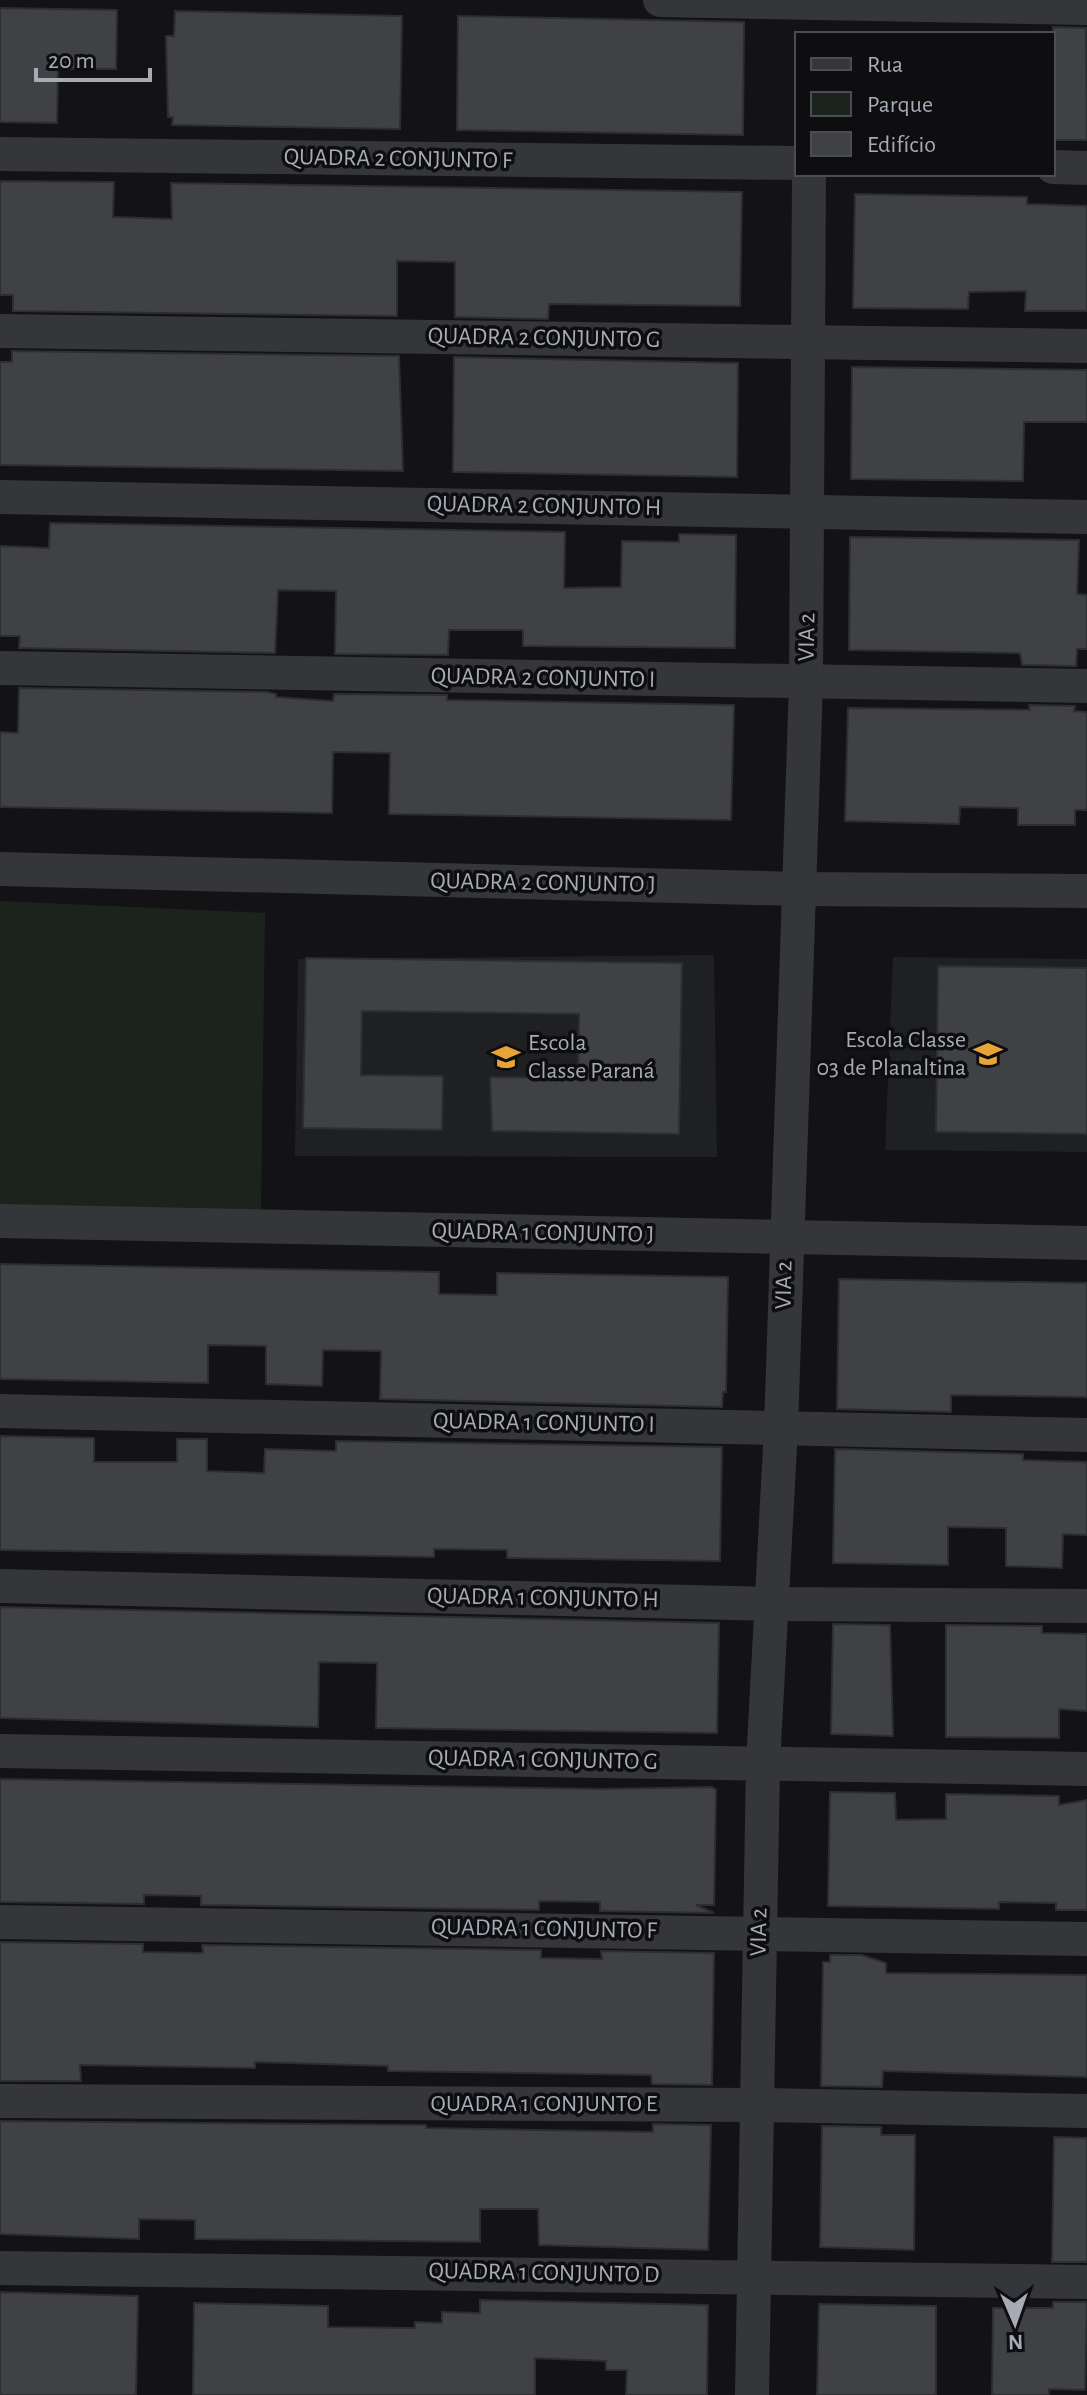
<svg xmlns="http://www.w3.org/2000/svg" width="1087" height="2395" font-family="'Alegreya Sans',sans-serif">
<style>
.built{fill:#1f2022}
.green{fill:#1c231c}
.building{fill:#404145;stroke:#2d2e31;stroke-width:2}
.lines{fill:none;stroke-linecap:round;stroke-linejoin:round}
.street{stroke:#35363a;stroke-width:34}
.labels{text-anchor:middle;dominant-baseline:central;stroke-width:7;stroke-linejoin:round;paint-order:stroke}
.street-label{font-size:24px;fill:#a6abb5;stroke:#0e0e10}
.poi-label{font-size:24px;fill:#a6abb5;stroke:#0e0e10;text-anchor:end}
</style>
<rect width="100%" height="100%" fill="#131315"/>
<g class="built">
<path d="M714,955L717,1157L295,1156L298,959Z"/>
<path d="M893,957L1087,959V1152L885,1150Z"/>
</g>
<path class="green" d="M0,901L265,913L261,1211L0,1205Z"/>
<g class="building">
<path d="M0,8L117,10L116,69H58L57,123L0,122Z"/>
<path d="M175,11L402,16L400,129L172,125L173,117H168L166,36H174Z"/>
<path d="M458,16L744,22L743,135L457,130Z"/>
<path d="M1053,27L1086,28L1087,140H1053Z"/>
<path d="M0,181L114,182L113,217L172,219L171,183L742,192L740,306L549,304L548,319L455,317V262L397,261V316L13,311V295H0Z"/>
<path d="M855,194L1027,197V204L1087,206V311H1025L1026,291L969,292L968,309L853,308Z"/>
<path d="M12,351L399,356L403,471L0,465V362H12Z"/>
<path d="M454,357L738,363L737,477L453,472Z"/>
<path d="M852,367L1087,370V422H1024L1023,481L851,479Z"/>
<path d="M50,523L565,532L564,588L621,587L622,541L679,542V534L736,535L735,648L523,646V630H449L448,655L335,654L336,591L278,590L275,653L19,648L20,636H0V546L49,548Z"/>
<path d="M850,537L1079,540L1077,594L1087,595V649H1077L1076,666L1022,665L1020,653L849,650Z"/>
<path d="M19,688L267,692L276,694V697L333,701L334,694L447,695V700L734,705L731,820L389,814L390,753L333,752L332,813L0,807V732L18,733Z"/>
<path d="M1029,705L1075,706L1074,711L1087,712V810H1075V825H1018V808L960,807L959,824L845,821L848,708L1030,710Z"/>
<path d="M306,958L682,963L679,1134L492,1131L490,1077L578,1078L579,1014L362,1011L361,1075L443,1076L442,1130L303,1128Z"/>
<path d="M938,966L1087,968V1134L936,1132Z"/>
<path d="M0,1264L439,1272V1294L497,1295V1273L728,1277L726,1392H723L722,1407L380,1399L381,1351L323,1350L322,1386L266,1384V1346L208,1345V1383L0,1379Z"/>
<path d="M839,1279L1087,1283V1397L951,1395V1412L837,1409Z"/>
<path d="M0,1436L94,1438V1462H177V1439H207V1471L264,1473L265,1449L336,1451V1441L722,1447L720,1561L507,1558V1550L434,1549V1557L0,1550Z"/>
<path d="M835,1449L1023,1454V1460L1087,1462V1535L1063,1534L1062,1568L1006,1566V1528L948,1527V1565L833,1563Z"/>
<path d="M0,1607L719,1623L717,1733L376,1728L377,1663L319,1662L318,1727L0,1718Z"/>
<path d="M833,1624L890,1625L893,1736L831,1734Z"/>
<path d="M946,1625L1042,1626V1633L1087,1634V1711L1059,1709V1738L946,1737Z"/>
<path d="M0,1779L602,1789L712,1787L716,1790L714,1905H696L714,1913L600,1911V1902L539,1901V1910L201,1905V1896L144,1895V1904L0,1902Z"/>
<path d="M830,1792L895,1793L896,1820L946,1819V1794L1059,1796V1805L1087,1800V1910H1056V1903L999,1902V1909L828,1906Z"/>
<path d="M0,1942L143,1944V1952L203,1953L202,1945L541,1950V1958L602,1959L601,1951L714,1953L712,2085L652,2084L651,2075L388,2071V2066L255,2062V2068L80,2065L81,2081H0Z"/>
<path d="M830,1955H861L886,1963V1973L1087,1975V2077L883,2071L882,2087L821,2086L823,1962H830Z"/>
<path d="M0,2121L426,2125V2128L653,2132V2124L711,2125L708,2250L539,2245L538,2209H480V2242L195,2239V2220L139,2219V2239L0,2234Z"/>
<path d="M822,2126L881,2127V2135H915L914,2250L820,2247Z"/>
<path d="M1054,2137L1087,2138V2262H1052Z"/>
<path d="M0,2292L138,2296L136,2395H0Z"/>
<path d="M480,2300L708,2305L707,2395H626L627,2370H606V2361L535,2358V2395H193L194,2303L328,2306V2327L415,2328V2322L442,2323V2312L480,2313Z"/>
<path d="M1053,2302H1087L1085,2390L1049,2389V2395H992L993,2308H1053Z"/>
<path d="M819,2304L936,2306V2395H817Z"/>
</g>
<g class="lines">
<g class="street">
<path d="M660,0L1087,8"/>
<path d="M0,154L797,163"/>
<path d="M1053,167L1087,168"/>
<path d="M0,331L1087,346"/>
<path d="M0,497L1087,517"/>
<path d="M0,668L1087,686"/>
<path d="M0,869L799,889L1087,891"/>
<path d="M0,1221L1087,1243"/>
<path d="M0,1411L1087,1435"/>
<path d="M0,1586L772,1604L1087,1606"/>
<path d="M0,1751L1087,1769"/>
<path d="M0,1922L1087,1939"/>
<path d="M0,2101L757,2105L1087,2111"/>
<path d="M0,2268L1087,2282"/>
<path d="M752,2395L763,1764L781,1428L806,683L809,174"/>
</g>
</g>
<defs>
<symbol id="school-bare" viewBox="-9 -9 18 18"><path d="M0-5L7-2L0 1L-7-2ZM-4 1L0 2.5L4 1V4Q0 6-4 4Z" fill="#e9a438" stroke="#0e0e10" stroke-width="2.5" paint-order="stroke"/></symbol>
</defs>
<g fill-rule="evenodd">
<use href="#school-bare" x="968" y="1034" width="40" height="40"/>
<use href="#school-bare" x="486" y="1037" width="40" height="40"/>
</g>
<g class="labels">
<g class="street-label">
<text transform="translate(398 159) rotate(1)">QUADRA 2 CONJUNTO F</text>
<text transform="translate(544 338) rotate(1)">QUADRA 2 CONJUNTO G</text>
<text transform="translate(544 506) rotate(1)">QUADRA 2 CONJUNTO H</text>
<text transform="translate(807 637) rotate(-89)">VIA 2</text>
<text transform="translate(543 678) rotate(1)">QUADRA 2 CONJUNTO I</text>
<text transform="translate(543 883) rotate(1)">QUADRA 2 CONJUNTO J</text>
<text transform="translate(543 1233) rotate(1)">QUADRA 1 CONJUNTO J</text>
<text transform="translate(784 1285) rotate(-89)">VIA 2</text>
<text transform="translate(544 1423) rotate(1)">QUADRA 1 CONJUNTO I</text>
<text transform="translate(543 1598) rotate(1)">QUADRA 1 CONJUNTO H</text>
<text transform="translate(543 1760) rotate(1)">QUADRA 1 CONJUNTO G</text>
<text transform="translate(544 1929) rotate(1)">QUADRA 1 CONJUNTO F</text>
<text transform="translate(759 1932) rotate(-89)">VIA 2</text>
<text x="544" y="2104">QUADRA 1 CONJUNTO E</text>
<text transform="translate(544 2273) rotate(1)">QUADRA 1 CONJUNTO D</text>
</g>
<g class="poi-label">
<text x="966" y="1040">Escola Classe<tspan x="966" dy="28">03 de Planaltina</tspan></text>
<text x="528" y="1043" text-anchor="start">Escola<tspan x="528" dy="28">Classe Paraná</tspan></text>
</g>
</g>
<rect x="795" y="32" width="260" height="144" fill="#0e0e10" stroke="#4b4d52" stroke-width="2"/>
<rect x="811" y="58" width="40" height="12" fill="#35363a" stroke="#4b4d52" stroke-width="2"/>
<text x="867" y="72" font-size="24" fill="#a6abb5">Rua</text>
<rect x="811" y="92" width="40" height="24" fill="#1c231c" stroke="#4b4d52" stroke-width="2"/>
<text x="867" y="112" font-size="24" fill="#a6abb5">Parque</text>
<rect x="811" y="132" width="40" height="24" fill="#404145" stroke="#4b4d52" stroke-width="2"/>
<text x="867" y="152" font-size="24" fill="#a6abb5">Edifício</text>
<g transform="translate(1015 2323) rotate(178)" stroke="#0e0e10" stroke-width="6" paint-order="stroke">
<path d="M0-6L14 30L0 20L-14 30Z" fill="#a6abb5"/>
<text y="-12" font-size="22" font-weight="bold" text-anchor="middle" fill="#a6abb5">N</text>
</g>
<path d="M36 68v12h114v-12" fill="none" stroke="#a6abb5" stroke-width="4"/>
<text x="48" y="68" font-size="24" fill="#a6abb5" stroke="#0e0e10" stroke-width="6" paint-order="stroke">20 m</text>
</svg>
